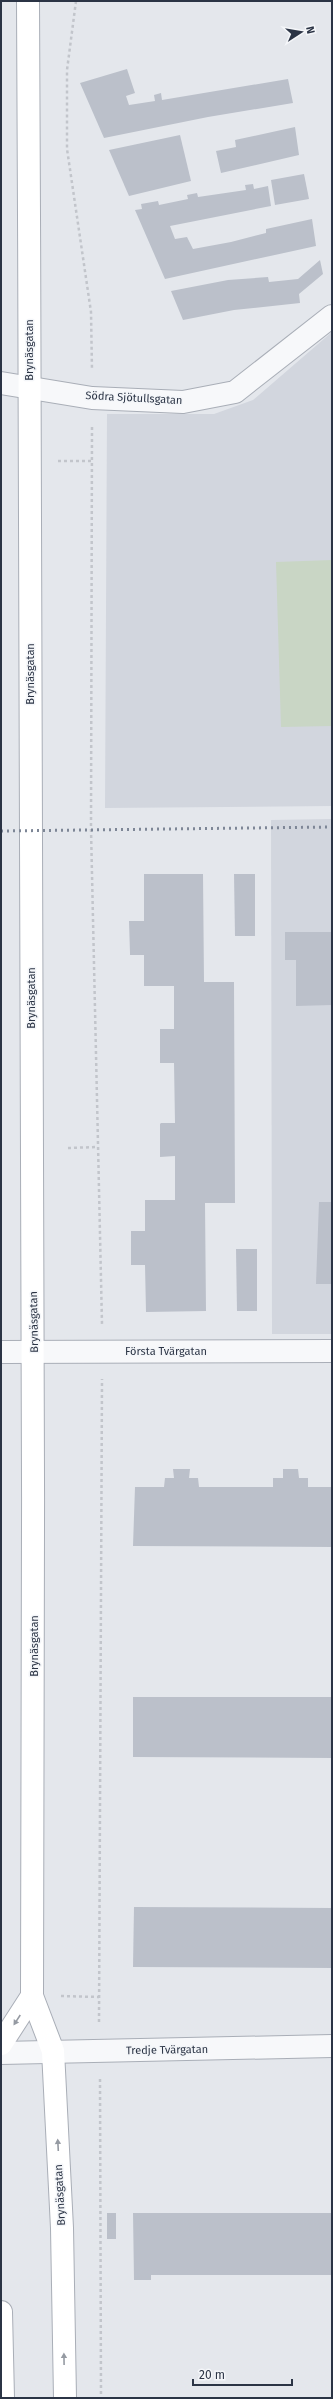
<svg xmlns="http://www.w3.org/2000/svg" width="333" height="2399" font-family="'Fira Sans',sans-serif">
<style>
.built{fill:#d2d6de}
.green{fill:#c9d6c5}
.building{fill:#bbc0ca}
.lines{fill:none;stroke-linecap:round;stroke-linejoin:round}
.street-casing{stroke:#a9aeb7;stroke-width:24}
.secondary-casing{stroke:#a9aeb7;stroke-width:24}
.path{stroke:#c2c5cb;stroke-width:2.5;stroke-dasharray:3 3;stroke-linecap:butt}
.street{stroke:#f7f8fa;stroke-width:22}
.secondary{stroke:#fff;stroke-width:22}
.rail{stroke:#7d8696;stroke-width:3;stroke-dasharray:2 4;stroke-linecap:butt}
.oneway{fill:#959aa2}
.labels{text-anchor:middle;dominant-baseline:central;stroke-width:3;stroke-linejoin:round;paint-order:stroke}
.street-label{font-size:11px;fill:#2b3445;stroke:#f4f6f9}
</style>
<rect width="100%" height="100%" fill="#e4e7ec"/>
<g class="built">
<path d="M332,332V806L105,808L107,414H214L253,400Z"/>
<path d="M332,819V1334H272L271,820Z"/>
</g>
<path class="green" d="M332,560V726L281,727L276,562Z"/>
<g class="building">
<path d="M127,69L135,93L126,96L129,105L155,101L154,95L161,93L162,100L288,79L293,103L208,117L104,138L80,83Z"/>
<path d="M295,127L299,155L221,173L216,151L236,147L235,140Z"/>
<path d="M180,135L191,181L129,196L109,150Z"/>
<path d="M304,174L309,199L275,205L271,180Z"/>
<path d="M253,184L254,189L268,186L271,206L170,226L175,239L187,237L193,249L231,242L266,233V229L312,219L316,246L165,279L135,210L142,209L141,204L158,201L159,205L188,199L187,195L197,193L198,197L246,190L245,185Z"/>
<path d="M320,260L323,274L299,294L300,303L234,310L183,320L171,291L228,280L268,277L269,282L298,279Z"/>
<path d="M144,874H203L204,982H234L235,1203H205L206,1311L146,1312L145,1265H131V1231H145V1200H175V1156L160,1157V1124L161,1123H175L174,1063H160V1029H174V986H144V955H130V953L129,921H144Z"/>
<path d="M234,874H255V936H235Z"/>
<path d="M285,932H332V1005L296,1006V960H285Z"/>
<path d="M319,1202H332V1284H316Z"/>
<path d="M236,1249H257V1311H237Z"/>
<path d="M173,1469H190L189,1478H198L199,1487H273V1478H283V1469H298L299,1478H308V1487H332V1547L133,1546L135,1487H164L165,1478H174Z"/>
<path d="M133,1697H332V1758L133,1757Z"/>
<path d="M134,1907L332,1908V1968L133,1967Z"/>
<rect x="107" y="2213" width="9" height="26"/>
<path d="M133,2213H332V2275H151V2280H134Z"/>
</g>
<g class="lines">
<defs>
<g id="street">
<path d="M1,383L92,398L183,402L235,392L332,316"/>
<path d="M1,1352L332,1351"/>
<path d="M1,2053L332,2046"/>
</g>
<g id="secondary">
<path d="M28,1C31,666 35,1331 32,1996L53,2051L62,2228L65,2398"/>
<path d="M1,2044L32,1996"/>
<path d="M1,2312L3,2398"/>
</g>
</defs>
<use href="#street" class="street-casing"/>
<use href="#secondary" class="secondary-casing"/>
<g class="path">
<path d="M76,1L67,70V149L91,312L92,370"/>
<path d="M92,427L91,829L102,1324"/>
<path d="M58,461H92"/>
<path d="M68,1148L98,1147"/>
<path d="M61,1996L99,1997"/>
<path d="M99,2022L102,1379"/>
<path d="M100,2079L101,2398"/>
</g>
<use href="#street" class="street"/>
<use href="#secondary" class="secondary"/>
<path class="rail" d="M1,831L332,827"/>
</g>
<defs><path id="oneway-solid" d="M-6-.8H1V-3.2L6.5 0L1 3.2V.8H-6Z"/></defs>
<g class="oneway">
<use href="#oneway-solid" transform="translate(17 2020) rotate(123)"/>
<use href="#oneway-solid" transform="translate(58 2145) rotate(-93)"/>
<use href="#oneway-solid" transform="translate(64 2359) rotate(-91)"/>
</g>
<g class="labels">
<g class="street-label">
<text transform="translate(29 350) rotate(-90)">Brynäsgatan</text>
<text transform="translate(134 398) rotate(3)">Södra Sjötullsgatan</text>
<text transform="translate(30 674) rotate(-90)">Brynäsgatan</text>
<text transform="translate(31 998) rotate(-90)">Brynäsgatan</text>
<text transform="translate(34 1322) rotate(-91)">Brynäsgatan</text>
<text x="166" y="1351">Första Tvärgatan</text>
<text transform="translate(34 1646) rotate(-90)">Brynäsgatan</text>
<text transform="translate(167 2050) rotate(-1)">Tredje Tvärgatan</text>
<text transform="translate(60 2195) rotate(-93)">Brynäsgatan</text>
</g>
</g>
<rect width="333" height="2399" fill="none" stroke="#2b3445" stroke-width="4"/>
<g transform="translate(301 32) rotate(78)" stroke="#f4f6f9" stroke-width="3" paint-order="stroke">
<path d="M0-3L7 15L0 10L-7 15Z" fill="#2b3445"/>
<text y="-6" font-size="11" font-weight="bold" text-anchor="middle" fill="#2b3445">N</text>
</g>
<path d="M193 2379v6h99v-6" fill="none" stroke="#2b3445" stroke-width="2"/>
<text x="199" y="2379" font-size="12" fill="#2b3445" stroke="#f4f6f9" stroke-width="3" paint-order="stroke">20 m</text>
</svg>
